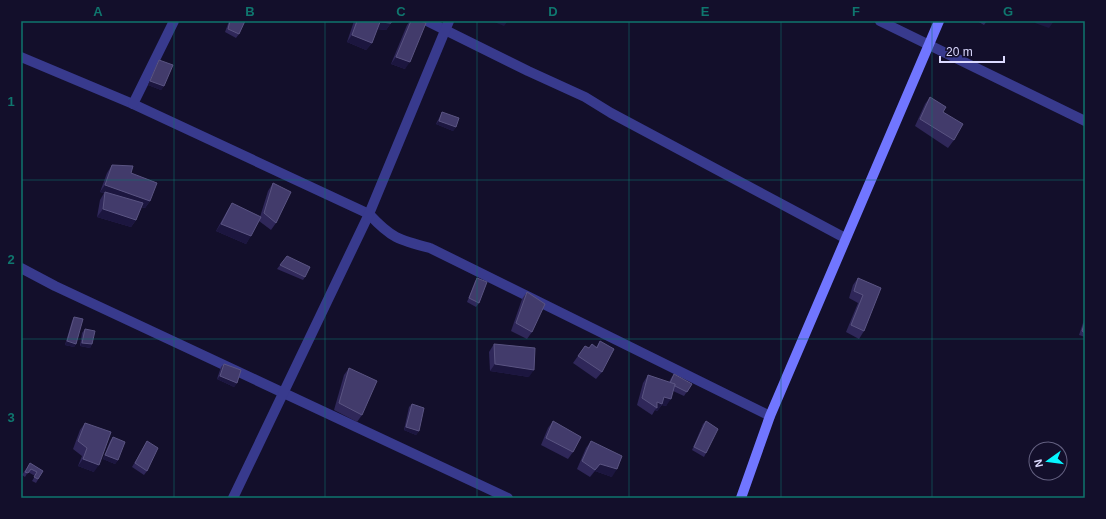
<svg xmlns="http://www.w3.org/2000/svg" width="1106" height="519" font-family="Helvetica,sans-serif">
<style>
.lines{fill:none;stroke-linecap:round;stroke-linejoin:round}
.street{stroke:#383a8d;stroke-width:10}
.secondary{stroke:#7176ff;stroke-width:10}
.wall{fill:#2f2759}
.shaded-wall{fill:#1c163f}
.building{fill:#423b6b;stroke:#5a5482}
.grid{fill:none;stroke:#0f766e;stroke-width:1;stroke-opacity:0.55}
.neatline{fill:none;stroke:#0f766e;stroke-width:1.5}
.grid-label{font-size:13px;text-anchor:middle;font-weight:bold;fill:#0f766e}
</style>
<rect width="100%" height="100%" fill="#130f2b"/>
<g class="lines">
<g class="street">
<path d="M427,21L528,71L585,97L611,113L845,238"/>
<path d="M880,21L1085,121"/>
<path d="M21,57L133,104L369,214C391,238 399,240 430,248L770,416"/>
<path d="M133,104L174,21"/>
<path d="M21,268L55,286L508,498"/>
<path d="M233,498L369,214L449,21"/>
</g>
<path class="secondary" d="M741,498L770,416L939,21"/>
</g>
<g class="wall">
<path d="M229,21H245L239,34L236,38L225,32Z"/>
<path d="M354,21H392L391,23L386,30L377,29L372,43L366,50L347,42Z"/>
<path d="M410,21H420L405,69L391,64L407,25Z"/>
<path d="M977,21H987L984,25Z"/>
<path d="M159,60L164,86L161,90L148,85L157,64Z"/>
<path d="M930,97L954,140L948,148L915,126L925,104Z"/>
<path d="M442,112L456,127L453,131L436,124Z"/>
<path d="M112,165L131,173L150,201L145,208L141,207L136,220L131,227L97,217L100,200L104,193L100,192L107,173Z"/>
<path d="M273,183L276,223L271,230L259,221L246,244L216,231L227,211L232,203L260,217L268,191Z"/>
<path d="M280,265L305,277L303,280L277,269Z"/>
<path d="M477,278L479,303L476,307L467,302L475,281Z"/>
<path d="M858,278L881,288L864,331L859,339L846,332L858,303L849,298L853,285Z"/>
<path d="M527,292L532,332L527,339L511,331L522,299Z"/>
<path d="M74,317L76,344L74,347L65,345L72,321Z"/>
<path d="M1085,317V337L1079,335Z"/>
<path d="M85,329L92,344L90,348L80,346L82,333Z"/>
<path d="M600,341L602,372L596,379L573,363L585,346L589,348L596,347Z"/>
<path d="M494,344L529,377L490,371L489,352Z"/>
<path d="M224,364L237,383L234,387L217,379L221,367Z"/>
<path d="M349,368L362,415L357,422L334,410L344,375Z"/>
<path d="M674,374L692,384L684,396L673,391L666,406L662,405L657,411L655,410L652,415L637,405L643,383L648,375L669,382L671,378Z"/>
<path d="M412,404L419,431L416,435L404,430L409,407Z"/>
<path d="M553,421L573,452L568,459L541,445L548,428Z"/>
<path d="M706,421V453L704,457L692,450L703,424Z"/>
<path d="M85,423L94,472L78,466L82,456L73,449L80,430Z"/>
<path d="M113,437L118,460L115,464L103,459L110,441Z"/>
<path d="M147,441V471L144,475L132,467Z"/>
<path d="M591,441L612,477L595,471L590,477L577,469L586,448Z"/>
<path d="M30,463L43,471L36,483L32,481L35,476L28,472L25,477L22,475Z"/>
</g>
<g class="shaded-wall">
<path d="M492,21H508L504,26Z"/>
<path d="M1036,21H1054L1049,28L1035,23Z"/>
<path d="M380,22L391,23L386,30L375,29Z"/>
<path d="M352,35L372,43L366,50L347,42Z"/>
<path d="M396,57L410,62L405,69L391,64Z"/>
<path d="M150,81L164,86L161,90L148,85Z"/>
<path d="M439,121L456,127L453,131L436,124Z"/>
<path d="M105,185L150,201L145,208L105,194V192L104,193L100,192Z"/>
<path d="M103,209L136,220L131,227L97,217Z"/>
<path d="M221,224L251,236L246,244L216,231Z"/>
<path d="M67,341L76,344L74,347L65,345Z"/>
<path d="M82,343L92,344L90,348L80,346Z"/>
<path d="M495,364L534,370L529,377L490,371Z"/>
<path d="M220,376L237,383L234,387L217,379Z"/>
<path d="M664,397L671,399L666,406L662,405L657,411L655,410L657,408V402Z"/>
<path d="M406,427L419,431L416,435L404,430Z"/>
<path d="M105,455L118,460L115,464L103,459Z"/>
<path d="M83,459L99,465L94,472L78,466Z"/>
<path d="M600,464L617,469L612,477L595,471L590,477Z"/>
</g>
<g class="building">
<path d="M230,21H245L239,34L228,29Z"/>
<path d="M357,21H392L391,23L380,22L372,43L352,35Z"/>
<path d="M411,21H420L426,23L410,62L396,57Z"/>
<path d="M159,60L173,65L164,86L150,81Z"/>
<path d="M930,97L946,107L943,112L963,124L954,140L920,119Z"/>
<path d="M442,112L459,118L456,127L439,121Z"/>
<path d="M112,165L133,166L131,173L157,183L150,201L105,185Z"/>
<path d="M273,183L291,192L276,223L264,213Z"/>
<path d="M105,192L143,203L136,220L103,209Z"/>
<path d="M232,203L261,217L251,236L221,224Z"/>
<path d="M287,256L310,267L305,277L280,265Z"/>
<path d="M477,278L487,282L479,303L469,298Z"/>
<path d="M858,278L881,288L864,331L851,325L863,295L854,291Z"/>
<path d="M527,292L545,304L532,332L516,323Z"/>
<path d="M74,317L83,319L76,344L67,341Z"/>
<path d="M1085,321V333L1082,331Z"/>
<path d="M85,329L95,331L92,344L82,343Z"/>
<path d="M600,341L614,349L602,372L578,356L585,346L589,348L592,344L597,348Z"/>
<path d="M494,344L535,348L534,370L495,364Z"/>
<path d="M224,364L241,370L237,383L220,376Z"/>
<path d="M349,368L377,381L362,415L339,403Z"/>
<path d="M674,374L692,384L687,392L675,386V384L670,383Z"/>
<path d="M648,375L675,384L671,399L664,397L662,404L657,402V408L642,398Z"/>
<path d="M412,404L424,408L419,431L406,427Z"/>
<path d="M553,421L581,437L573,452L546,438Z"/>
<path d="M706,421L718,429L706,453L694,447Z"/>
<path d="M85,423L111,432L99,465L83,459L87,448L78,441Z"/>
<path d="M113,437L125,442L118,460L105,455Z"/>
<path d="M147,441L158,448L147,471L135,463Z"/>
<path d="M591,441L622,456L617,469L600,464L595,470L582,461Z"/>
<path d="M30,463L43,471L38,479L34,477L37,472L31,469L28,473L25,472Z"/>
</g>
<path class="grid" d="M174,21V498M325,21V498M477,21V498M629,21V498M781,21V498M932,21V498M21,180H1085M21,339H1085"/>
<rect width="1106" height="519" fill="none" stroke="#130f2b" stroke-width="44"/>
<g transform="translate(1048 461) rotate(256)"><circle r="19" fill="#130f2b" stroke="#636080"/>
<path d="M0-3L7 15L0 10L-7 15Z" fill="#06f5ff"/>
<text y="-6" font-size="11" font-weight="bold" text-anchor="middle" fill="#dcdaff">N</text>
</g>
<path d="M940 56v6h64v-6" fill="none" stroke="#dcdaff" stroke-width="2"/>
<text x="946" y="56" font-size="12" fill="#dcdaff" stroke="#130f2b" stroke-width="3" paint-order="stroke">20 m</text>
<rect x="22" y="22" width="1062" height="475" class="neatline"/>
<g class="grid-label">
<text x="98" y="16">A</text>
<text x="250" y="16">B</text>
<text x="401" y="16">C</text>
<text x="553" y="16">D</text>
<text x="705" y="16">E</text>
<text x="856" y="16">F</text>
<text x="1008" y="16">G</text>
<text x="11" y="106">1</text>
<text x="11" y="264">2</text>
<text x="11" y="422">3</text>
</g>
</svg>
